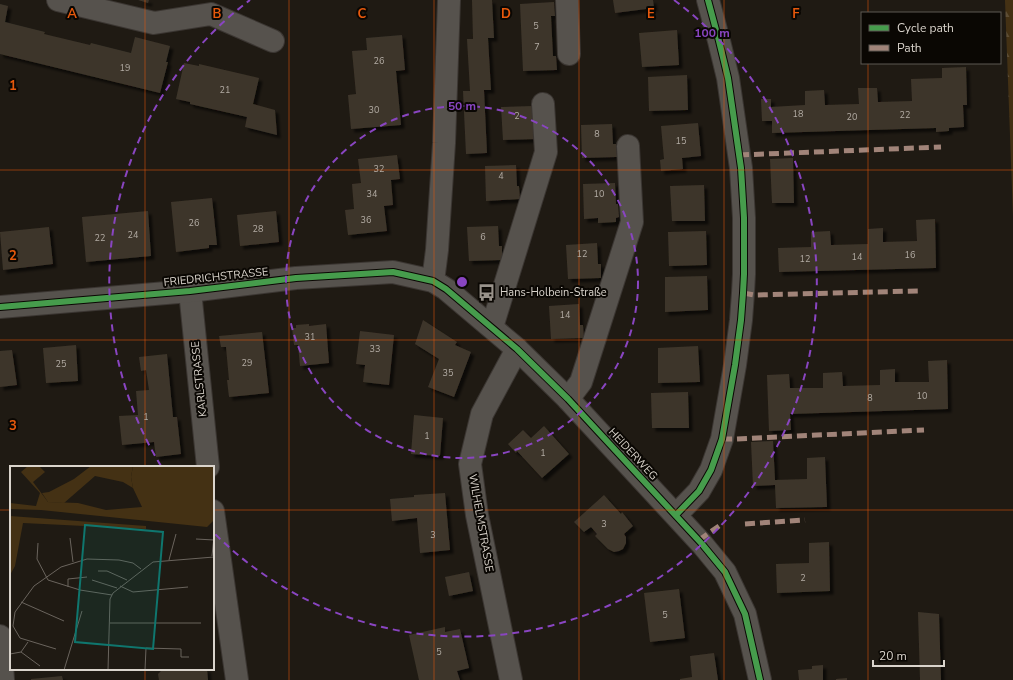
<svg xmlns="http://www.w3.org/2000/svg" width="1013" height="680" font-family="'Nunito Sans',sans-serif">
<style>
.forest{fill:url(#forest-firs)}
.building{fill:#3d352a;filter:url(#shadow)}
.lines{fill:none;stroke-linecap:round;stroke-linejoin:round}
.minor-casing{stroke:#3b3632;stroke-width:24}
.minor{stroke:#56524d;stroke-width:22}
.quiet{stroke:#a18479;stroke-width:5;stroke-dasharray:10 5;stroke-linecap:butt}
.cycleway-casing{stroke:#0a0703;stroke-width:8}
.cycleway{stroke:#469c4c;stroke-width:6}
.grid{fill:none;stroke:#e8590c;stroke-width:1;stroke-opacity:0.55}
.ring{fill:none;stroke:#8945c1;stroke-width:2;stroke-dasharray:7 5}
.labels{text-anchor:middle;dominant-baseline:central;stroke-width:4;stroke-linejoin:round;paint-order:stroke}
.number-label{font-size:9px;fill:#b3aca4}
.street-label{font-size:11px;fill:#dad4cc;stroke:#0a0703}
.poi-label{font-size:11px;fill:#dad4cc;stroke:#0a0703;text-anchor:start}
.inset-road{fill:none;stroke:#6a645d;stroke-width:1}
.view{fill:#0f766e;fill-opacity:0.15;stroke:#0f766e;stroke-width:2}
.inset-edge{fill:none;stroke:#dad4cc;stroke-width:2}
.grid-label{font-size:13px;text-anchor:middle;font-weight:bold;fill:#e8590c;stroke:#0a0703;stroke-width:4;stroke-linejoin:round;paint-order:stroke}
.centre{fill:#8945c1;stroke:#0a0703;stroke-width:2}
.ring-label{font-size:12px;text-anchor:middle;font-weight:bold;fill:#8945c1;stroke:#0a0703;stroke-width:4;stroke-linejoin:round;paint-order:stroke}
</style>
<defs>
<pattern id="forest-firs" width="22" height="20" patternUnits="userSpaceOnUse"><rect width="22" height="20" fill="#443114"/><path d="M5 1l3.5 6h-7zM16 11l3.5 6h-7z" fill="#5e4e35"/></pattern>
<filter id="shadow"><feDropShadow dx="3.5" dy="3.5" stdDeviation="1" flood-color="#0009"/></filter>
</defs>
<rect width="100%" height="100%" fill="#1f1a13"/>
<path class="forest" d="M1005,0H1013V216Z"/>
<g class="building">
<path d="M138,0H149L148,3Z"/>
<path d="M472,0H492L494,38H488L491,90H484L487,153L466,154L463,91H470L467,39H473Z"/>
<path d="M613,0H653L654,8L615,13Z"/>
<path d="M554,2L555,16H551L553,56H556L557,70L523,71L520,4Z"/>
<path d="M0,4L8,6L5,22L45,32L44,34L90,45L91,43L131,53L135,37L170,46L166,62H168L160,93L0,54Z"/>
<path d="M677,30L679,65L642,67L639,33Z"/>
<path d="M402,35L405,70L396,71L401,125L351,129L348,95L356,94L352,51L367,50L366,38Z"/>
<path d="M184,63L199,66V64L259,78L253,104L275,110L277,135L245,127L247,117L190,104V102L176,99Z"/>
<path d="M966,67L967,105H963L964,127L949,128V131L936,132V128L772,133V121H762L761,99H771V107L805,105V91L824,90L825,105L859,104L858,88H877L878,102L912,101L911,79L942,78V68Z"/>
<path d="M687,75L688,110L649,111L648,77Z"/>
<path d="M533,106L537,139L503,140L501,107Z"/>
<path d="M698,123L701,156L682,158L683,169L661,171L660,160L664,159L661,126Z"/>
<path d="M612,124L613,144H616L617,157L582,158L581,125Z"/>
<path d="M397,155L400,179L391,180L393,205L384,206L387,231L348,235L345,210L354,209L352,184L361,183L358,159Z"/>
<path d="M793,158L794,203H772L770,159Z"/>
<path d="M516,165L517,186H519L520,199L486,201L485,166Z"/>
<path d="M615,183L616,204H618L619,217L616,218V222L598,223V218L584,219L583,184Z"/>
<path d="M704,185L705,221H672L670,186Z"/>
<path d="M212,198L217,245H209V248L176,252L171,202Z"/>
<path d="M148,211L151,256L86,262L82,217Z"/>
<path d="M276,211L279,242L240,246L237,215Z"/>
<path d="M935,219L936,268L779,272L778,248L811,247V232L830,231L831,245L868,244V229L883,228V242L917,241L916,220Z"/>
<path d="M498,226L499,246H502V260L469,261L467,227Z"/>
<path d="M49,227L53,264L3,270L0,232Z"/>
<path d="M706,231L707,265L669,266L668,232Z"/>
<path d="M597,243L598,264H601V278L568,279L566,245Z"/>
<path d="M707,276L708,310L665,312V277Z"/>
<path d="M579,304L580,325H583L584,338L551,339L549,306Z"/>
<path d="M423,320L457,342L455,345L471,352L454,397L428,387L439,359L415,344Z"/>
<path d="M309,324V326L326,324L329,363L300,366L298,345H294L292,328H296V325Z"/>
<path d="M360,331L394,335L389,385L363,382L365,365L356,364Z"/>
<path d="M262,332L269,393L229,397L227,380H229L226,347H221L219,336Z"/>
<path d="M76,345L78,381L46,383L43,348Z"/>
<path d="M698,346L700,382L658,383V348Z"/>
<path d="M12,350L17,385L0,387V351Z"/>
<path d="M167,354L173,417H177L181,454L156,457L154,442L122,445L119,416L138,415L136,391L149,390L146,370L141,371L139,357Z"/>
<path d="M947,360L948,409L790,414L791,430L769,431L767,375L789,374L790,388H823V373L842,372L843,386L880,385V370L895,369V382H929L928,361Z"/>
<path d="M688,392L689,428H652L651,393Z"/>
<path d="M414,415L443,418L440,456L411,454Z"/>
<path d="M544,426L569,454L542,478L517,451L516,453L508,444L523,430L531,438Z"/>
<path d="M773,441L775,480L807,479V458L825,457L827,507L776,508L775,485L753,486L751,442Z"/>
<path d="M445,493L450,550L420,553L417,518L392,521L390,499L414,497V495Z"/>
<path d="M604,495L621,514L622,512L633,526L624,534L626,537V543L623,549L619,551L614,552L608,549L595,536L597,534L591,527L584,532L574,522Z"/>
<path d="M829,542L830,591L777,593L776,564L809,563V543Z"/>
<path d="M469,572L473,591L449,596L445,577Z"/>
<path d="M679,589L685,638L650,642L644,593Z"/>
<path d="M918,612L939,614L941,680H920Z"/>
<path d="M445,627V632L460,629L469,668L457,671L460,680H419L409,635Z"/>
<path d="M714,653L718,680H680V679L692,677L690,656Z"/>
<path d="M823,665V680H799L798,670L812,669V666Z"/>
<path d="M163,669H207L208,680H159L158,674Z"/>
<path d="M62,676L63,680H31V679Z"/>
<path d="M847,678V680H836V679Z"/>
</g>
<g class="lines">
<defs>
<g id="minor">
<path d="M58,0L154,23L211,14L273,41"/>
<path d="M567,0L569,54"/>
<path d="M433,281L437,250L444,143L449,0"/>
<path d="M190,291L208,467"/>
<path d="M0,307L190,291L296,278L393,272L433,281L446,289L517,349L568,399L702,544L725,572L745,614L760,680"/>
<path d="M492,327L546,152L543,104"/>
<path d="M568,399L581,382L632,222L628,146"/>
<path d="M213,511L237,680"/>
<path d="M676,515L699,491L711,470L722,439L735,365L741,320L743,293L744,274V218L741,168L728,78L719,41L708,0"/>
<path d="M0,636L3,680"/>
<path d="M511,680L477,515L470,464L482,414L517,349"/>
</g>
</defs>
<use href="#minor" class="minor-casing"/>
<use href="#minor" class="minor"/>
<g class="quiet">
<path d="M739,155L941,147"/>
<path d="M743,293L754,295L918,291"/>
<path d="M722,439H735L924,430"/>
<path d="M745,524L805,520"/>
<path d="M699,540L719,526"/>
</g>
<defs>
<g id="cycleway">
<path d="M0,307L190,291L296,278L393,272L433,281L446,289L517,349L568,399L702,544L725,572L745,614L760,680"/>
<path d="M676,515L699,491L711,470L722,439L735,365L741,320L743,293L744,274V218L741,168L728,78L719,41L708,0"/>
</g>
</defs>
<use href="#cycleway" class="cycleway-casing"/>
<use href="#cycleway" class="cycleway"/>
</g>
<path class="grid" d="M145,0V467M289,0V680M434,0V680M579,0V680M724,0V680M868,0V13M868,63V680M0,170H1013M0,340H1013M0,510H11M213,510H1013M145,669V680"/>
<g class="ring">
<circle cx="462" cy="282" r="176"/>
<path d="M161 466A353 353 0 0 1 250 0M674 0A353 353 0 1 1 215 534"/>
</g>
<defs>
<symbol id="bus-bare" viewBox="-9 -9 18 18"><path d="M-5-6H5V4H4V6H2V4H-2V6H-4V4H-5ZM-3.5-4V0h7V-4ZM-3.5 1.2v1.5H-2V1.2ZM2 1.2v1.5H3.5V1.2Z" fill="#99938b" stroke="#0a0703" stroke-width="2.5" paint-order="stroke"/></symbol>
</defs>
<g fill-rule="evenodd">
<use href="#bus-bare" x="474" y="280" width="25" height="25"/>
</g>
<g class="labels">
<g class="number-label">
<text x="536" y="26">5</text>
<text x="537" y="47">7</text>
<text x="379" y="61">26</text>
<text x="125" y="68">19</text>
<text x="225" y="90">21</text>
<text x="374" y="110">30</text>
<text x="798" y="114">18</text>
<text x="905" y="115">22</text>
<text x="517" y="116">2</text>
<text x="852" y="117">20</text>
<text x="597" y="134">8</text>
<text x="681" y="141">15</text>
<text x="379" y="169">32</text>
<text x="501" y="176">4</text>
<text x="372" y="194">34</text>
<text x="599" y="194">10</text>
<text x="366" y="220">36</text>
<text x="194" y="223">26</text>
<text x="258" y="229">28</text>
<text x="133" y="235">24</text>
<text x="483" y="237">6</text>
<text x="100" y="238">22</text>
<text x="582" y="254">12</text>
<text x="910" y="255">16</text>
<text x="857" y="257">14</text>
<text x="805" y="259">12</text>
<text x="565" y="315">14</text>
<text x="310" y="337">31</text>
<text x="375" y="349">33</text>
<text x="247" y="363">29</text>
<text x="61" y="364">25</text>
<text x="448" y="373">35</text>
<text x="922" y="396">10</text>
<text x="870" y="398">8</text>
<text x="146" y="417">1</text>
<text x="427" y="436">1</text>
<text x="543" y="453">1</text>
<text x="604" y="524">3</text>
<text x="433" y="535">3</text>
<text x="803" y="578">2</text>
<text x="665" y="615">5</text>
<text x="439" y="652">5</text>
</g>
<g class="street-label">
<text transform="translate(216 277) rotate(-6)">FRIEDRICHSTRASSE</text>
<text transform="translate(199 379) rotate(-96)">KARLSTRASSE</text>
<text transform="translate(633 454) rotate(47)">HEIDERWEG</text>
<text transform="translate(481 523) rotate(80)">WILHELMSTRASSE</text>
</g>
<g class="poi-label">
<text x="500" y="292">Hans-Holbein-Straße</text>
</g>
</g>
<g transform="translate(10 466)">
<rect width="204" height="204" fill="#1f1a13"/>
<path d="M81,0H123L121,11L123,22L113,16L85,10L54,37L38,36L32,27L39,26L64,13Z" fill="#443114"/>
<path d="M18,0H29L35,6L23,16L38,36L68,37L96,44L132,41L123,22L121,11L123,0H204V54L197,61L31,44L0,43V37L26,40L30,27L11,6ZM0,50L136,60V63L13,57L5,100L0,109Z" fill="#443114"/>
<path class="inset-road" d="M60,72L63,96M186,73L204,74M28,77L27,93L38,114L70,124L102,129M202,90L204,70M159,94L166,68M88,105H97L117,114M82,114L107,122M110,120L123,126L178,121M58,121V113L77,111M11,136L54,155M100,157H191M46,183L10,172L3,160L5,146L24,120L51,101L77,93L109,94L123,97L131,103M11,186L30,200M0,188L11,186L18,176M54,204L72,145M98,204L100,133L103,127L143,96L204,91M135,204L136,182L171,183V191H179"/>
<path class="view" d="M75,59L153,66L143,183L65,176Z"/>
<rect width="204" height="204" class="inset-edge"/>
</g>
<g class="grid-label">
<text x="72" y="18">A</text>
<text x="217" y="18">B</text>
<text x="362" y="18">C</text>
<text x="506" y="18">D</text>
<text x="651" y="18">E</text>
<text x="796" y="18">F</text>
<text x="13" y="90">1</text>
<text x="13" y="260">2</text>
<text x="13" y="430">3</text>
</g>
<circle cx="462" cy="282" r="6" class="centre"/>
<g class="ring-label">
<text x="712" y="37">100 m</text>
<text x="462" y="110">50 m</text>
</g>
<rect x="861" y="12" width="140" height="52" fill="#0a0703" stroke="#5d5953"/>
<rect x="869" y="25" width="20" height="6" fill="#469c4c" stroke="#5d5953"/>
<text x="897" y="32" font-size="12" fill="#dad4cc">Cycle path</text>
<rect x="869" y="45" width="20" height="6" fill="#a18479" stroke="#5d5953"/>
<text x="897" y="52" font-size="12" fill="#dad4cc">Path</text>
<path d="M873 660v6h71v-6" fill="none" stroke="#dad4cc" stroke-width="2"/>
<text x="879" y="660" font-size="12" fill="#dad4cc" stroke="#0a0703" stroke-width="3" paint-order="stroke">20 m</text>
</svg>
